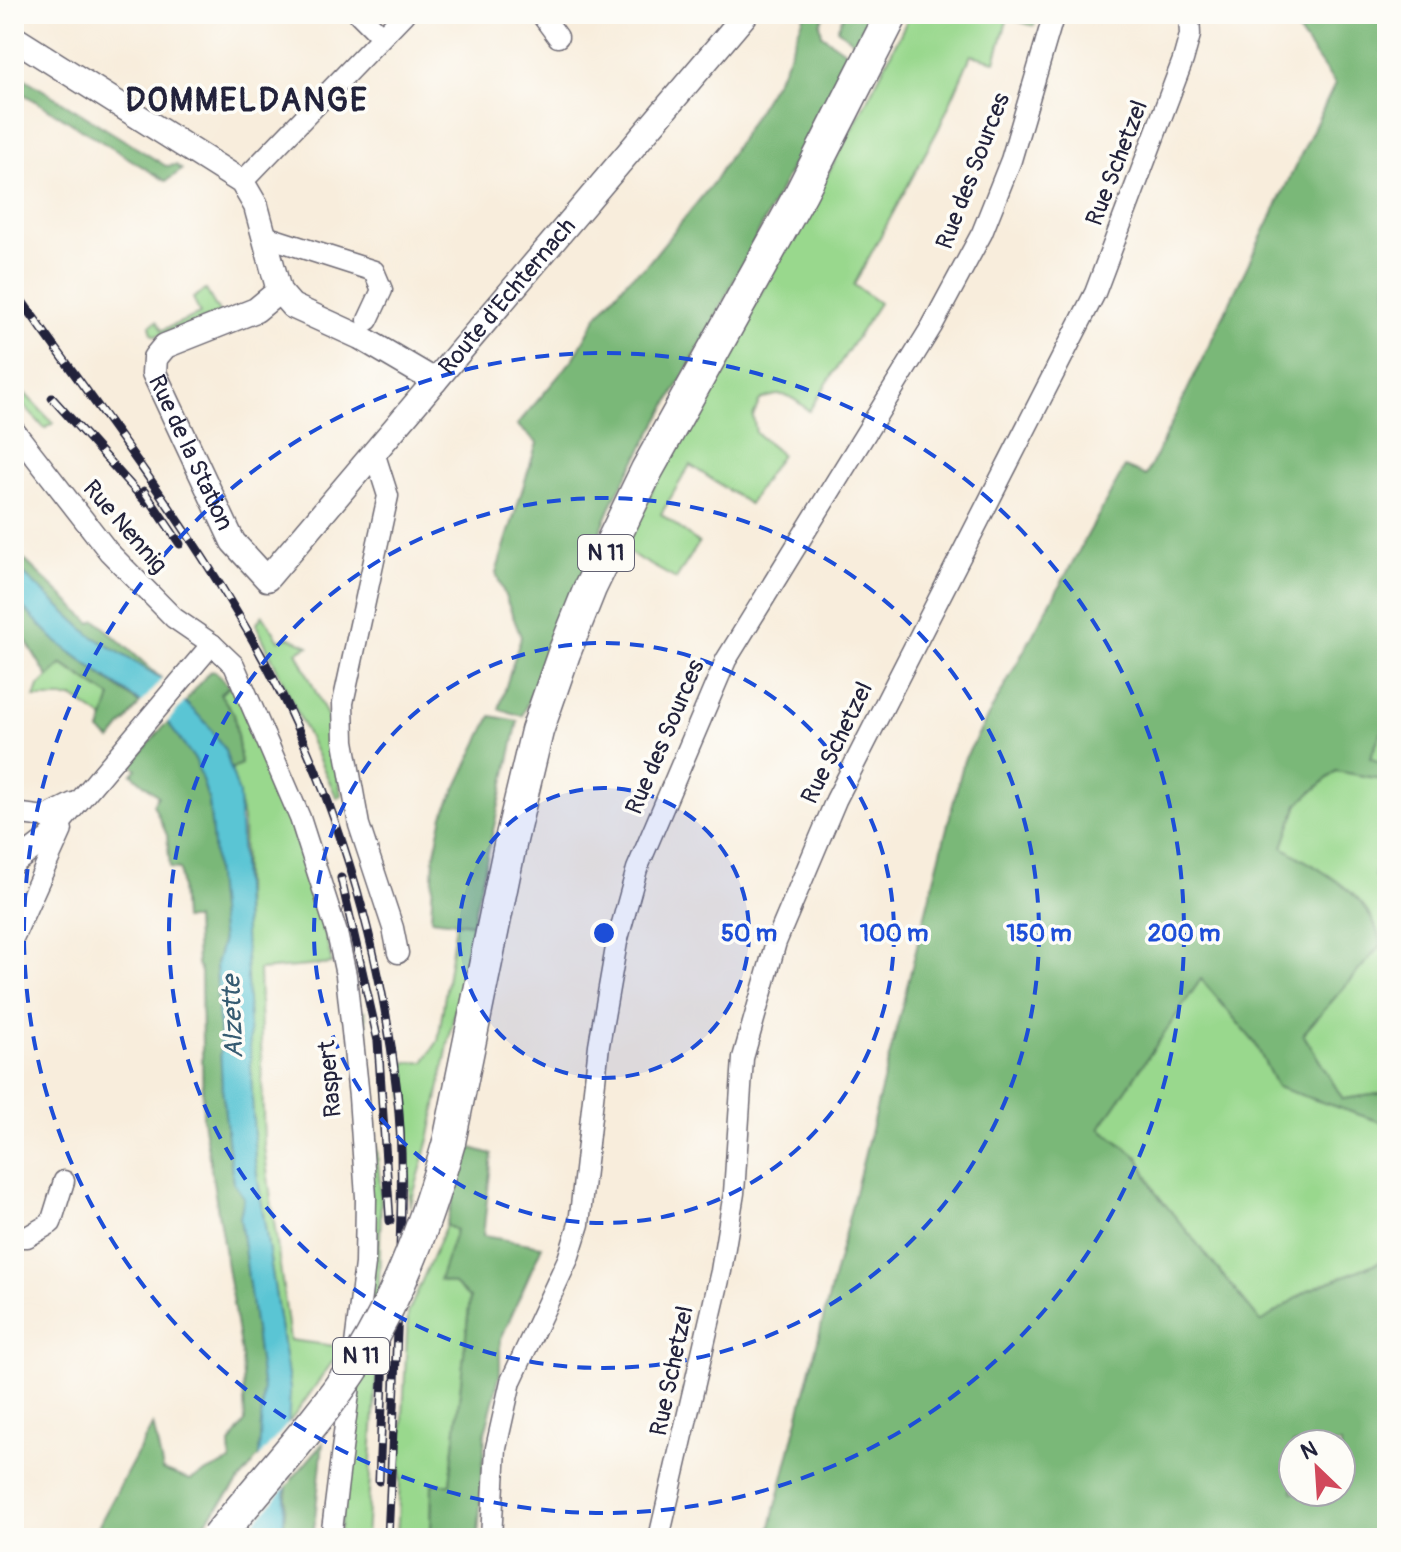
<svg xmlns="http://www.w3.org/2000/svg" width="1401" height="1552" font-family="Pangolin,sans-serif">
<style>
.green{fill:#99d88d;stroke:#5e7d64;stroke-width:2}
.forest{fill:#7ab878;stroke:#4e6d5a;stroke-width:2;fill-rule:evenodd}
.water{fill:#5ac5d4;stroke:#3e7488;stroke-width:2}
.pier{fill:#f8eddc}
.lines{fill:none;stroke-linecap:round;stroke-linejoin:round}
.minor-casing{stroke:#6d6973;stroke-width:23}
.tertiary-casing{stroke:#6d6973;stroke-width:27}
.primary-casing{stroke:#6d6973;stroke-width:35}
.minor{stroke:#fff;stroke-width:20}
.tertiary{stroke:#fff;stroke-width:24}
.primary{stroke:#fff;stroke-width:32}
.rail-casing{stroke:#22223b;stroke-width:9}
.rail{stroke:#fdfcf7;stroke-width:6;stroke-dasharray:18;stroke-linecap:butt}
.primary-bridge-casing{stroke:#6d6973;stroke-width:35;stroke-linecap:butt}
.primary-bridge{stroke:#fff;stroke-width:32}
.ring{fill:none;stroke:#1d4ed8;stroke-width:4;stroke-dasharray:14 10}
.labels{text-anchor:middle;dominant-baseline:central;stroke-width:7;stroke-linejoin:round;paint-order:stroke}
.shield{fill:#fdfcf7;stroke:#646373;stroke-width:2}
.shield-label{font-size:22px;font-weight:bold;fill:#22223b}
.street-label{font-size:24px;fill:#22223b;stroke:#fdfcf7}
.water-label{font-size:26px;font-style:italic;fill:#365b71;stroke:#fdfcf7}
.district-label{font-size:32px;font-weight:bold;letter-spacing:2px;fill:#22223b;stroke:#fdfcf7}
.centre{fill:#1d4ed8;stroke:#fdfcf7;stroke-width:4}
.ring-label{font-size:24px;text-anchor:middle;font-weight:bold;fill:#1d4ed8;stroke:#fdfcf7;stroke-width:7;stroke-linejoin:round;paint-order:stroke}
</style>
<rect width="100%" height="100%" fill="#fdfcf7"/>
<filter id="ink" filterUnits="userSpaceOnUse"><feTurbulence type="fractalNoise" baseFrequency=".0125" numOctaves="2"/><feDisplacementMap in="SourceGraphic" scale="16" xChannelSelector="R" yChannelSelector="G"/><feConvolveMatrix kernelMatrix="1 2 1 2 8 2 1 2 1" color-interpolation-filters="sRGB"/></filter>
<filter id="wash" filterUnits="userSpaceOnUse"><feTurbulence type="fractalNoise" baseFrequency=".006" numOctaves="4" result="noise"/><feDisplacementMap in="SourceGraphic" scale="32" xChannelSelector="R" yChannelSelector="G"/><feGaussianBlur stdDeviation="1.8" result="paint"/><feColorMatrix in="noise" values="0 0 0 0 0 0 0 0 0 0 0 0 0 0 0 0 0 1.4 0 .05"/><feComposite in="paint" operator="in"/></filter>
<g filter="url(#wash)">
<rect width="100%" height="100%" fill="#f8eddc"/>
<g class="green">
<path d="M910,14H1038L1034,26L1008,18L995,61L971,55L939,128L854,285L879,303L809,411C791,395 783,390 760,400L753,416L756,433L781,454L749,504L690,465L661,514L699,543L676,579L622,549C712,368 823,197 910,14Z"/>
<path d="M206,290L220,314L156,336L152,334L150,325L157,321L162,330L200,314L193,298Z"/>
<path d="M14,382L53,423L45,429L14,395Z"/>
<path d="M263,615L279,640L289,637L309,646L297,652L331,724L341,796L337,798L256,624Z"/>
<path d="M61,664L111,697L104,719L74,698H35L39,686Z"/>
<path d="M234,684C271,771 313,870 332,964L259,970L264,1147L290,1340L343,1347L286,1427L290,1389L255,1161L246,1007L243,819L231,769L241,764L234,714L220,694Z"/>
<path d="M1387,718V766L1370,758Z"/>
<path d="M1336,771L1387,780V835L1380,839L1375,877L1387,883V1093L1343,1099L1303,1034L1381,945L1283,847L1298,804Z"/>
<path d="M456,922L472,924L430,1136L410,1207L403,1063L424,1062L438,1041Z"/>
<path d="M1201,978L1255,1043L1277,1087L1387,1124V1259L1309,1290L1261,1323L1155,1192L1139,1158L1100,1128Z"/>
<path d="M358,1011H365L381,1196L377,1367L366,1538H339L370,1202Z"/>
<path d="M446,1225L456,1230L454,1284L470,1297L450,1484H432L431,1538H397L408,1313Z"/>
</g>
<g class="forest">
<path d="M805,14H825L820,23L822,35L849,54L705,338L615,497L522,716L499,709L521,637L496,573L537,443L517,425L574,358L597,316L629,278L645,267L713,183L784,67Z"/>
<path d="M844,14H870L855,43L837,29Z"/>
<path d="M1286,14H1387V718L1370,758L1387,766V780L1336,771L1298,804L1283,847C1323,873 1372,893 1381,945L1303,1034L1343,1099L1387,1093V1124L1277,1087L1255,1043L1201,979L1100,1128L1139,1158L1155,1192L1261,1322L1309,1290L1387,1259V1538H768L964,760L1125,467L1146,476L1335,84ZM1293,1444H1341V1492H1293Z"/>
<path d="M14,72L166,166L176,165L182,170L166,181L14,88Z"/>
<path d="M14,550L91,623L96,620L162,679L89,634L14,565Z"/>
<path d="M14,598L57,642L140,704L111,740L100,731L111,697L62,664L48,677L14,621Z"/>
<path d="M215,671L229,686L220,694L234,714L241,764L231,769L224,748L185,702L209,672Z"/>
<path d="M491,716L518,721L472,924L431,919L434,857L443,815Z"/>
<path d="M167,722L196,761L209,802L222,943L216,964L222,1087L233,1182L244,1198L240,1217L263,1390L259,1457L192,1538H92L153,1424L163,1470L190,1480L231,1461L230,1444L245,1422L242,1359L203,1120L201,972L197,964L195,919H183L180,869L170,868L167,835L153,804L158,796L132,774L137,769L131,765Z"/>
<path d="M1387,835V883L1375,877L1380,839Z"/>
<path d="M468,1147L492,1154L483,1236L542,1246L500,1341V1374L485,1433L478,1538H431L432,1484H450L470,1298L454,1284L439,1280L456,1230L446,1225Z"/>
<path d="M323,1443L313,1538H283L287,1485Z"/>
</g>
<path class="water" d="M14,565L89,634L162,679L207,724L224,748L239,794L255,1161L290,1389L283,1538H245L259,1457L263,1390L240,1217L244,1198L233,1182L222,1087L216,964L222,943L209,801L196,761L167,722L57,642L14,598Z"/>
<g class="pier">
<path d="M164,676L187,699L165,725L138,707Z"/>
<path d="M290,1421L291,1481L241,1538L254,1463Z"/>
</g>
</g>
<g filter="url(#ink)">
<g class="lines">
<defs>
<g id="minor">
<path d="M359,14L381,36"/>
<path d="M541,14L558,37"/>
<path d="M242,182L404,14"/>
<path d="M265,236L374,271L382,290L368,320"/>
<path d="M14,430L109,552L174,618L212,644L234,665L300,818L337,933L346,975L359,1097L366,1197L365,1264L331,1538"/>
<path d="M374,452L388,496L343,703L344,741L359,825L393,928L398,953"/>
<path d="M14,813L45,817L73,803"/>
<path d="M14,864L48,838L212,644"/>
<path d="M14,936L62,830"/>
<path d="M14,1237H27L51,1223L64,1181"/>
<path d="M491,1538L496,1448L511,1381L568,1259L579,1224L599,1045L617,942L637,869L726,660L932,326L982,233L1011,160L1054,14"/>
<path d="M659,1538L721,1271L734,1193L743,1058L776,942L836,800L1095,293L1183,60L1190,35L1189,14"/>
</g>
<g id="tertiary">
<path d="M14,38L242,182L256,206L279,291L292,306L360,337L435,381"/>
<path id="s1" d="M279,291L256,310L165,346L155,358L154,373L233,542L267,579L746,14"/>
</g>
<path id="primary" d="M449,1142L511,840L537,731L564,653L590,588L647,470L801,193L892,14"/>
</defs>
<use href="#minor" class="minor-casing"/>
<use href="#tertiary" class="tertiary-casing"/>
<use href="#primary" class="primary-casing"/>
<use href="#minor" class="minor"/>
<use href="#tertiary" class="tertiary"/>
<use href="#primary" class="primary"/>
<defs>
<g id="rail">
<path d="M14,290C90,397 170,500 237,613C324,757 378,924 397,1091C404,1154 401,1218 399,1281C396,1367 392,1452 388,1538"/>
<path d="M52,398L146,502"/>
<path d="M144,491L180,544"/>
<path d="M341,878L378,1041L390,1221"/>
<path d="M379,1481L385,1329"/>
</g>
</defs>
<use href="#rail" class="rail-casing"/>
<use href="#rail" class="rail"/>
<defs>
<path id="primary-bridge" d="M217,1538C264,1479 317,1424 358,1361C401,1292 427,1219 449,1142"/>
</defs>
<use href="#primary-bridge" class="primary-bridge-casing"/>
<use href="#primary-bridge" class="primary-bridge"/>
</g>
</g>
<circle cx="604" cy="933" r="145" fill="#1d4ed8" fill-opacity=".12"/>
<g class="ring">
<circle cx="604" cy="933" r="145"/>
<circle cx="604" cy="933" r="290"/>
<circle cx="604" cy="933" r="435"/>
<circle cx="604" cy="933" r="580"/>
</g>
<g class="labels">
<g class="shield">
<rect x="578" y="535" width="56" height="36" rx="6"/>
<rect x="333" y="1338" width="56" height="36" rx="6"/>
</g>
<g class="shield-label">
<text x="606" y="553">N 11</text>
<text x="361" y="1356">N 11</text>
</g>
<g class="street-label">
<text transform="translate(1117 163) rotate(-69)">Rue Schetzel</text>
<text transform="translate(973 171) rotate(-69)">Rue des Sources</text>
<text stroke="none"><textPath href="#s1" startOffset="766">Route d'Echternach</textPath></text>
<text stroke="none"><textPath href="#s1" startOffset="246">Rue de la Station</textPath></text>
<text transform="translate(125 527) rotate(49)">Rue Nennig</text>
<text transform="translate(665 737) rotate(-67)">Rue des Sources</text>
<text transform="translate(837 743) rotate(-64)">Rue Schetzel</text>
<text transform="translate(330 1079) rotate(-95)">Raspert</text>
<text transform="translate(672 1371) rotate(-78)">Rue Schetzel</text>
</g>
<g class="water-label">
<text transform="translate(233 1017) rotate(-92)">Alzette</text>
</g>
<g class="district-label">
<text x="247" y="101">DOMMELDANGE</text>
</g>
</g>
<circle cx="604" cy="933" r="12" class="centre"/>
<g class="ring-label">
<text x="749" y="941">50 m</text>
<text x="894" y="941">100 m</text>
<text x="1039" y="941">150 m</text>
<text x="1184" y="941">200 m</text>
</g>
<rect width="1401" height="1552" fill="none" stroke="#fdfcf7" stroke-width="48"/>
<g transform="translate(1317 1468) rotate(335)"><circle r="38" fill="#fdfcf7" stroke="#a5a5ac" stroke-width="2"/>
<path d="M0-6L14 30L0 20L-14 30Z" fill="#d1495b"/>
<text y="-12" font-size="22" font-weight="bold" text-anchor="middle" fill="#22223b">N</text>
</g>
</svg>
